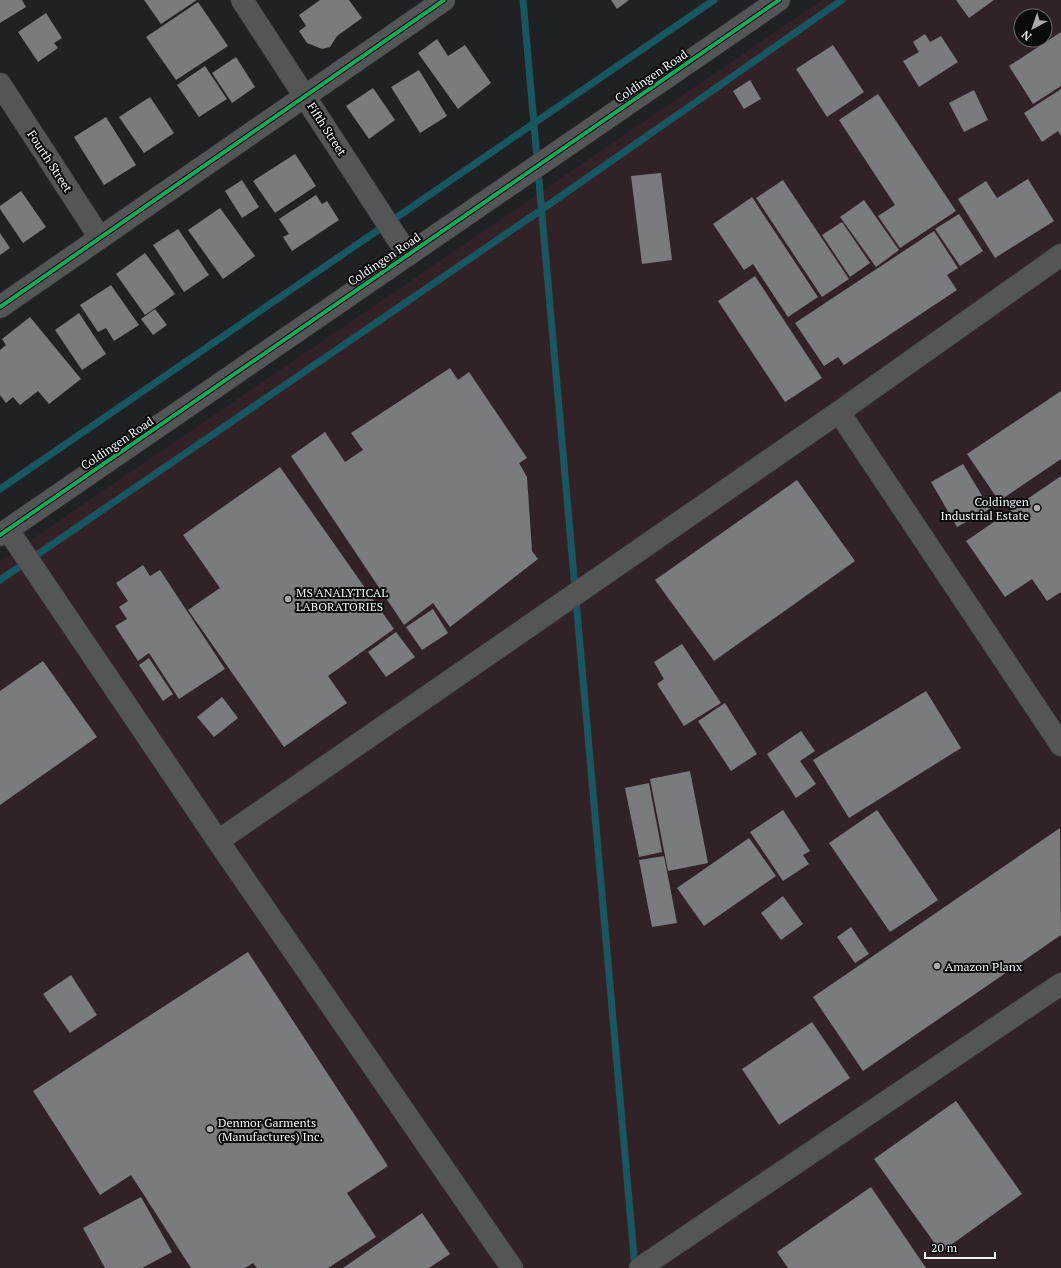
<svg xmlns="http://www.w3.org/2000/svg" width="1061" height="1268" font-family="'PT Serif',serif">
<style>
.industrial{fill:#312228;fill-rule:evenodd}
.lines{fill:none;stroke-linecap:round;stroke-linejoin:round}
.stream{stroke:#1a565f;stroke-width:7}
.building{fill:#7a7b7e}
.minor-casing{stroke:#3b3d40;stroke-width:23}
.minor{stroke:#535557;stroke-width:22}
.cycleway-casing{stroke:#090b0d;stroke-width:6}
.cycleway{stroke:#20a55d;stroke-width:4}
.poi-dot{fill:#a8abae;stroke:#090b0d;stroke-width:1.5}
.labels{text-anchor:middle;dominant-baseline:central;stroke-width:4;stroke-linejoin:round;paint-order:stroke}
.street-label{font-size:12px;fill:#f2f5f8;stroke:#090b0d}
.poi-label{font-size:12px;fill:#f2f5f8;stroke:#090b0d;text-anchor:start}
</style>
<rect width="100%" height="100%" fill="#1f2124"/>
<path class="industrial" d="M822,0H1061V1268H0V561ZM1021,16H1045V40H1021Z"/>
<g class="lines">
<g class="stream">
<path d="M523,0L635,1268"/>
<path d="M0,489L714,0"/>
<path d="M0,580L541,210L842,0"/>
</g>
</g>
<g class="building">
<path d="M0,0H22L26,7L0,23Z"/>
<path d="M144,0H197L161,24Z"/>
<path d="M320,0H349L362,18L337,36L330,47L322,49L307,43L299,31L306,26L299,15Z"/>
<path d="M611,0H629L617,9Z"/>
<path d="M956,0H994L969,18Z"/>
<path d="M198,2L228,46L176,80L146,37Z"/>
<path d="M46,13L62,38L54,43L58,48L38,62L18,32Z"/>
<path d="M1061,32V86L1033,104L1009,66Z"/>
<path d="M925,34L930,42L941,36L958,62L919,87L903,61L919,52L913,42Z"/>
<path d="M437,39L448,56L465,45L491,83L458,109L418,53Z"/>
<path d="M833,45L864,92L827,117L796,69Z"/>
<path d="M236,57L255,87L232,103L212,73Z"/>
<path d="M205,66L227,99L199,117L177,85Z"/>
<path d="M419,70L447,116L420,133L391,87Z"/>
<path d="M750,80L761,99L744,109L733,91Z"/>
<path d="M373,88L395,120L369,139L346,106Z"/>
<path d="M1061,89V136L1058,131L1042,142L1024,113Z"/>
<path d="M974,90L988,120L964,132L949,103Z"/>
<path d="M878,94L956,211L900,248L878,216L895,205L839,120Z"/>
<path d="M150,97L174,133L144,153L119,117Z"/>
<path d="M106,117L136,165L104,185L74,137Z"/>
<path d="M295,154L316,186L275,213L253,181Z"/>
<path d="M661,173L672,260L642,264L631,176Z"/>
<path d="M1028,179L1054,221L995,258L958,199L986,181L997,198Z"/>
<path d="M242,180L259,207L242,218L225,191Z"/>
<path d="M783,180L849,279L822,297L756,198Z"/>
<path d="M21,191L46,227L23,243L0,209V206Z"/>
<path d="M316,195L322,204L327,201L339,220L292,251L283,237L289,234L279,219Z"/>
<path d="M752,197L818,297L788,317L753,264L744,270L713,224Z"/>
<path d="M864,200L899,250L876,267L840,217Z"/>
<path d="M220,208L255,256L223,279L188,230Z"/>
<path d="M959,214L983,251L960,266L935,229Z"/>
<path d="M842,222L870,263L850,277L822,235Z"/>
<path d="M178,229L209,275L184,292L153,245Z"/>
<path d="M934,231L958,268L947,275L957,290L844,365L838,357L824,366L795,323Z"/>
<path d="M0,233L10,248L0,255Z"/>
<path d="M145,253L175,294L145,315L116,274Z"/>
<path d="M755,276L822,378L785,402L718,301Z"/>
<path d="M111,285L139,325L114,341L106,328L98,332L80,305Z"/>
<path d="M155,309L167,325L153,335L141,319Z"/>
<path d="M79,313L106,354L82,370L55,330Z"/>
<path d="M30,317L81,379L49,404L38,391L20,405L13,397L6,403L0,395V350L6,345L2,339Z"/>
<path d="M450,368L458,380L469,372L527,458L519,463L527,477L532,551L538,559L450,627L433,603L404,625L291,456L325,432L345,462L363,450L351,433Z"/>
<path d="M1061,391V459L999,501L967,454Z"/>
<path d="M963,464L990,509L957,527L931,482Z"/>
<path d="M280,467L394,629L328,676L347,703L284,747L188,610L220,588L183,535Z"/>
<path d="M1061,476V592L1047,601L1032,579L1005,597L966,541Z"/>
<path d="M797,480L855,561L714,661L655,580Z"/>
<path d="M143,565L150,576L160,570L225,669L179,699L149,653L138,661L115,626L127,619L119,607L128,601L116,583Z"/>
<path d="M433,609L448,633L422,650L406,627Z"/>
<path d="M396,632L415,657L386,677L368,652Z"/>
<path d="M682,644L721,703L684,726L657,684L664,679L654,662Z"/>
<path d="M149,658L173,694L163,701L139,665Z"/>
<path d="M43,661L97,737L0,805V691Z"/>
<path d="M926,691L961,748L849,818L813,760Z"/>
<path d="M222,697L238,718L214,737L197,717Z"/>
<path d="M725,703L757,754L731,771L698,721Z"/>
<path d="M801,731L815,751L800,761L816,784L796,798L767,754Z"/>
<path d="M690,771L708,863L668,871L650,779Z"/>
<path d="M649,783L662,852L639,857L625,788Z"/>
<path d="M783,810L810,851L803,855L809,864L783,881L750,832Z"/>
<path d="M877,810L938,900L890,932L829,843Z"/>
<path d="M1060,828L1061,935L863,1071L813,997Z"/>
<path d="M749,838L776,876L704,926L677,888Z"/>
<path d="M664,856L677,923L652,927L639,860Z"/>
<path d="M783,896L803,924L781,940L761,913Z"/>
<path d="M851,927L869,954L855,963L837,937Z"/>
<path d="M248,952L388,1166L347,1193L376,1237L328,1268H257L253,1263L245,1268H191L131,1175L100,1195L33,1091Z"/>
<path d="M71,975L97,1015L70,1033L43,994Z"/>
<path d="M812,1022L850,1078L779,1125L742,1069Z"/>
<path d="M956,1101L1022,1194L941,1252L874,1159Z"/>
<path d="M871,1187L926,1268H788L777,1252Z"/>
<path d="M141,1197L172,1252L142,1268H105L83,1228Z"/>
<path d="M422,1213L450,1254L429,1268H343Z"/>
</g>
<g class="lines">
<defs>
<g id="minor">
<path d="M242,0L408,255"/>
<path d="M0,84L100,238"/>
<path d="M0,307L444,0"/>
<path d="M839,412L1061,745"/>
<path d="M8,530L218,841L512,1268"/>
<path d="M0,535L779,0"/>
<path d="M218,841L839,412L1061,255"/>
<path d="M640,1268L1061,984"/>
</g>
</defs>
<use href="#minor" class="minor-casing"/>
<use href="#minor" class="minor"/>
<defs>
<g id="cycleway">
<path d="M0,307L444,0"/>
<path d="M0,535L779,0"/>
</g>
</defs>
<use href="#cycleway" class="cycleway-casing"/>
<use href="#cycleway" class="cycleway"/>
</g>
<g class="poi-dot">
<circle cx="1037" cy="508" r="4"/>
<circle cx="288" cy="599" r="4"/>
<circle cx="937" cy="966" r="4"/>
<circle cx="210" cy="1129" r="4"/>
</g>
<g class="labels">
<g class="street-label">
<text transform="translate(651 76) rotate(-34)">Coldingen Road</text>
<text transform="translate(327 129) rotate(57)">Fifth Street</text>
<text transform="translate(50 161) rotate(57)">Fourth Street</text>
<text transform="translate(384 259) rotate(-34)">Coldingen Road</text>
<text transform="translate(117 443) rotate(-34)">Coldingen Road</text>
</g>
<g class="poi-label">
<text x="1029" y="501" text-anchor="end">Coldingen<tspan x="1029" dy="14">Industrial Estate</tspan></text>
<text x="296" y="592">MS ANALYTICAL<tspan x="296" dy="14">LABORATORIES</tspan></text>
<text x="945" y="966">Amazon Planx</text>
<text x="218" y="1122">Denmor Garments<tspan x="218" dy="14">(Manufactures) Inc.</tspan></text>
</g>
</g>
<g transform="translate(1033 28) rotate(220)"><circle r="19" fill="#090b0d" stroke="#66696b"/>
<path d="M0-3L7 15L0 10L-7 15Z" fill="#a8abae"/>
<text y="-6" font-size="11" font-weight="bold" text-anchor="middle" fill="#f2f5f8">N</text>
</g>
<path d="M925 1252v6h70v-6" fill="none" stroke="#f2f5f8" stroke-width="2"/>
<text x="931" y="1252" font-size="12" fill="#f2f5f8" stroke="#090b0d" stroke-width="3" paint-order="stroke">20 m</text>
</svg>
